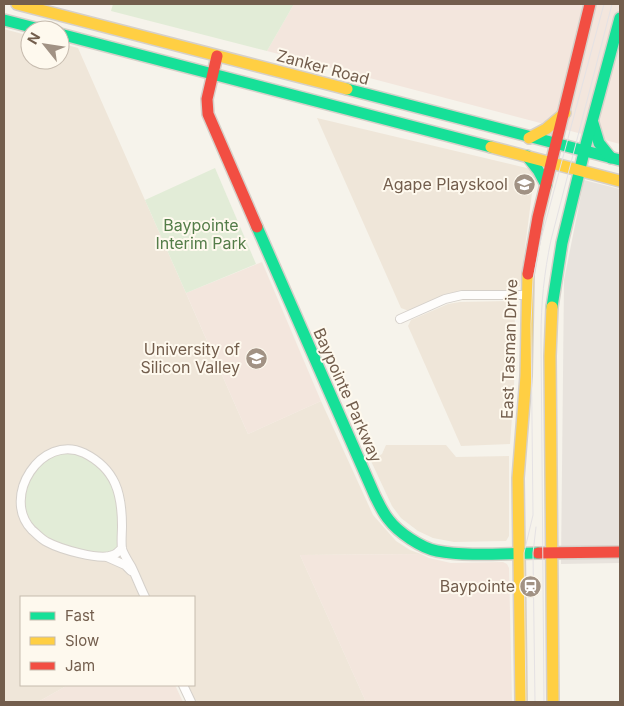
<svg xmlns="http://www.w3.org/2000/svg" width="624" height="706" font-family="Inter,sans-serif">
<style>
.residential{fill:#efe6d9}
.commercial{fill:#f3e6dd}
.industrial{fill:#e8e3dd}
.green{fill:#e2ecd7}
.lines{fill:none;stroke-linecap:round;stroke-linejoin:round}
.street-casing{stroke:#d5d0ca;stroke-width:10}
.fast-casing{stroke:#d6d0c9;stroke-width:14}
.slow-casing{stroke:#d6d0c9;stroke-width:14}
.jam-casing{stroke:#d6d0c9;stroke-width:14}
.street{stroke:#fefdfc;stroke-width:8}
.fast{stroke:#16e098;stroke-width:11}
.slow{stroke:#ffcf43;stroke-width:11}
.jam{stroke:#f24e42;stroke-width:11}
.tram{stroke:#e5e2e4;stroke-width:1}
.labels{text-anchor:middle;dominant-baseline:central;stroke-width:4;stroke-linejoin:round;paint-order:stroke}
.street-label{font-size:16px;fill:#735e4d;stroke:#fef9ee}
.poi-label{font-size:16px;fill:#735e4d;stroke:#fef9ee;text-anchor:end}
.park-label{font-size:16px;fill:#547d49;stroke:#fef9ee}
</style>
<rect width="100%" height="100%" fill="#f6f3eb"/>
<g class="residential">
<path d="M4,29L30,36V60H60V43L78,48L248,434L321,401L373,515L396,541L410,550L421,554L300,555L366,702H196L188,685H194V597H21V685H68L38,702H4Z"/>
<path d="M317,118L535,170L520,286L512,291H466L446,294L409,311L401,308Z"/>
<path d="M509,301L515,310L514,390L510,444L461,446L408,326L411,320L448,304L460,302Z"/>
<path d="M386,445H446L456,457L509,456V536L506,541L454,542L433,538L418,531L401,518L392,506L371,461L382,454Z"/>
</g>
<g class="commercial">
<path d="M294,4H620V144L267,51Z"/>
<path d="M262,262L321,401L248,434L186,293Z"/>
<path d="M421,554L429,558L451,563L503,562L507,564L509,568L512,702H366L300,555Z"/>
<path d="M68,685H175L183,702H38Z"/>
</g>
<path class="industrial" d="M584,180L620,189V563L561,564L564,280Z"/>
<g class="green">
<path d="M113,4H294L267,51L111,11Z"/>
<path d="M215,168L256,264L186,293L145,200Z"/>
<path d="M61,453C75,453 82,455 93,463C124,484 119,514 120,547C117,549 115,552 111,553C89,557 46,543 32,526C28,520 22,508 22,501C22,498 24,493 25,490C31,469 42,461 61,453Z"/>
</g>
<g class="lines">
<defs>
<g id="street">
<path d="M400,319L445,299L462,295H526"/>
<path d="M122,548C119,551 117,554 113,555C100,561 60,549 47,542C41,539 37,534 32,530C0,497 42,433 84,453C116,469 122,494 122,526C122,533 121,542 122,549C124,555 128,561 131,566C136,576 140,587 145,597"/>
<path d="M107,557L125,565L131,571"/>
<path d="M183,685L191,702"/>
</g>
<g id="fast">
<path d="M4,20L43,30"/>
<path d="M60,34L491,147"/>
<path d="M347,89L620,160"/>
<path d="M593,123L599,143L611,158"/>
<path d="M527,156L538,170L546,185"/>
<path d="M257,227L375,496C379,504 383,513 389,520C398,532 421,548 437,551C468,557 506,553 538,553"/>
<path d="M552,307L562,243L586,144L620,18"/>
</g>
<g id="slow">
<path d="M17,4L347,89"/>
<path d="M529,138L546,129L565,113"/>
<path d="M491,147L620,181"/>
<path d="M552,307L550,356L553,702"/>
<path d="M521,702L518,478L526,376L528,274"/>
</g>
<g id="jam">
<path d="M217,56L207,99L208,114L257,227"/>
<path d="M528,274L538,217L590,4"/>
<path d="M538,553L620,552"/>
</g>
</defs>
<use href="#street" class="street-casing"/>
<use href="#fast" class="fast-casing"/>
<use href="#slow" class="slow-casing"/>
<use href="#jam" class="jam-casing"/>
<use href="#street" class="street"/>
<use href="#fast" class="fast"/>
<use href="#slow" class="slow"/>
<use href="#jam" class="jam"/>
<g class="tram">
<path d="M526,702L524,553L533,515L531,324L533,279L541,239L604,4"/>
<path d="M535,702L533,553L536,527"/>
<path d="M544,702L541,337C541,304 544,273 551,240L612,4"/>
</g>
</g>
<defs>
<symbol id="school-disc" viewBox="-11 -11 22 22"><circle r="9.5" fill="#a19284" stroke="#fef9ee"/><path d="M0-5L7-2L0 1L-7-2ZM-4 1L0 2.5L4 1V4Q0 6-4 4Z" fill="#fff"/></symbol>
<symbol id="university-disc" viewBox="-11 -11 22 22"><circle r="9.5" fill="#a19284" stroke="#fef9ee"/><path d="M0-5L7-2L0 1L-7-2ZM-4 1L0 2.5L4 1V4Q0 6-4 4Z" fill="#fff"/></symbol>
<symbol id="station-disc" viewBox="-11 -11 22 22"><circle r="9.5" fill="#a19284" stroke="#fef9ee"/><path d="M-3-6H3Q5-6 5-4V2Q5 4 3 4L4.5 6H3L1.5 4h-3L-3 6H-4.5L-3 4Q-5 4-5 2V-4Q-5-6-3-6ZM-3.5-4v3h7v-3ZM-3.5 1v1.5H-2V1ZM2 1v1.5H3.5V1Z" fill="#fff"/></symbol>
</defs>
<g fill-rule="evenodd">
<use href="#school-disc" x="512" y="172" width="25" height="25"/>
<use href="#university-disc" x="244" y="346" width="25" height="25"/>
<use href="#station-disc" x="518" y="574" width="25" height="25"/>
</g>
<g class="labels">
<g class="street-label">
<text transform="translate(323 67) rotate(15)">Zanker Road</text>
<text transform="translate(509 349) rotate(-88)">East Tasman Drive</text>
<text transform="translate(348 395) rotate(66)">Baypointe Parkway</text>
</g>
<g class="poi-label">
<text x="508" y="184">Agape Playskool</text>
<text x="240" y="349">University of<tspan x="240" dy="18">Silicon Valley</tspan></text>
<text x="515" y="586">Baypointe</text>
</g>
<g class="park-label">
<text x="201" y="225">Baypointe<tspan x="201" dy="18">Interim Park</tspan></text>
</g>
</g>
<rect width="624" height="706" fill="none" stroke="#735e4d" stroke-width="10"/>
<rect x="20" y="596" width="175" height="90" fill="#fef9ee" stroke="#c6bbae"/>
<rect x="30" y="612" width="25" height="8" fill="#16e098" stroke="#c6bbae"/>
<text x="65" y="621" font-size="15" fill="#735e4d">Fast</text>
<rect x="30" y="637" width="25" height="8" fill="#ffcf43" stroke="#c6bbae"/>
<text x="65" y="646" font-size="15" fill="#735e4d">Slow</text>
<rect x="30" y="662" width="25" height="8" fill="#f24e42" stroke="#c6bbae"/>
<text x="65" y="671" font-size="15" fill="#735e4d">Jam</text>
<g transform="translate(45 45) rotate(300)"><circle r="24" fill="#fef9ee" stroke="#c6bbae"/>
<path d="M0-4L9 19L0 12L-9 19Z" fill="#a19284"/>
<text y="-8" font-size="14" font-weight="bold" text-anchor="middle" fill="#735e4d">N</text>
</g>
</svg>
